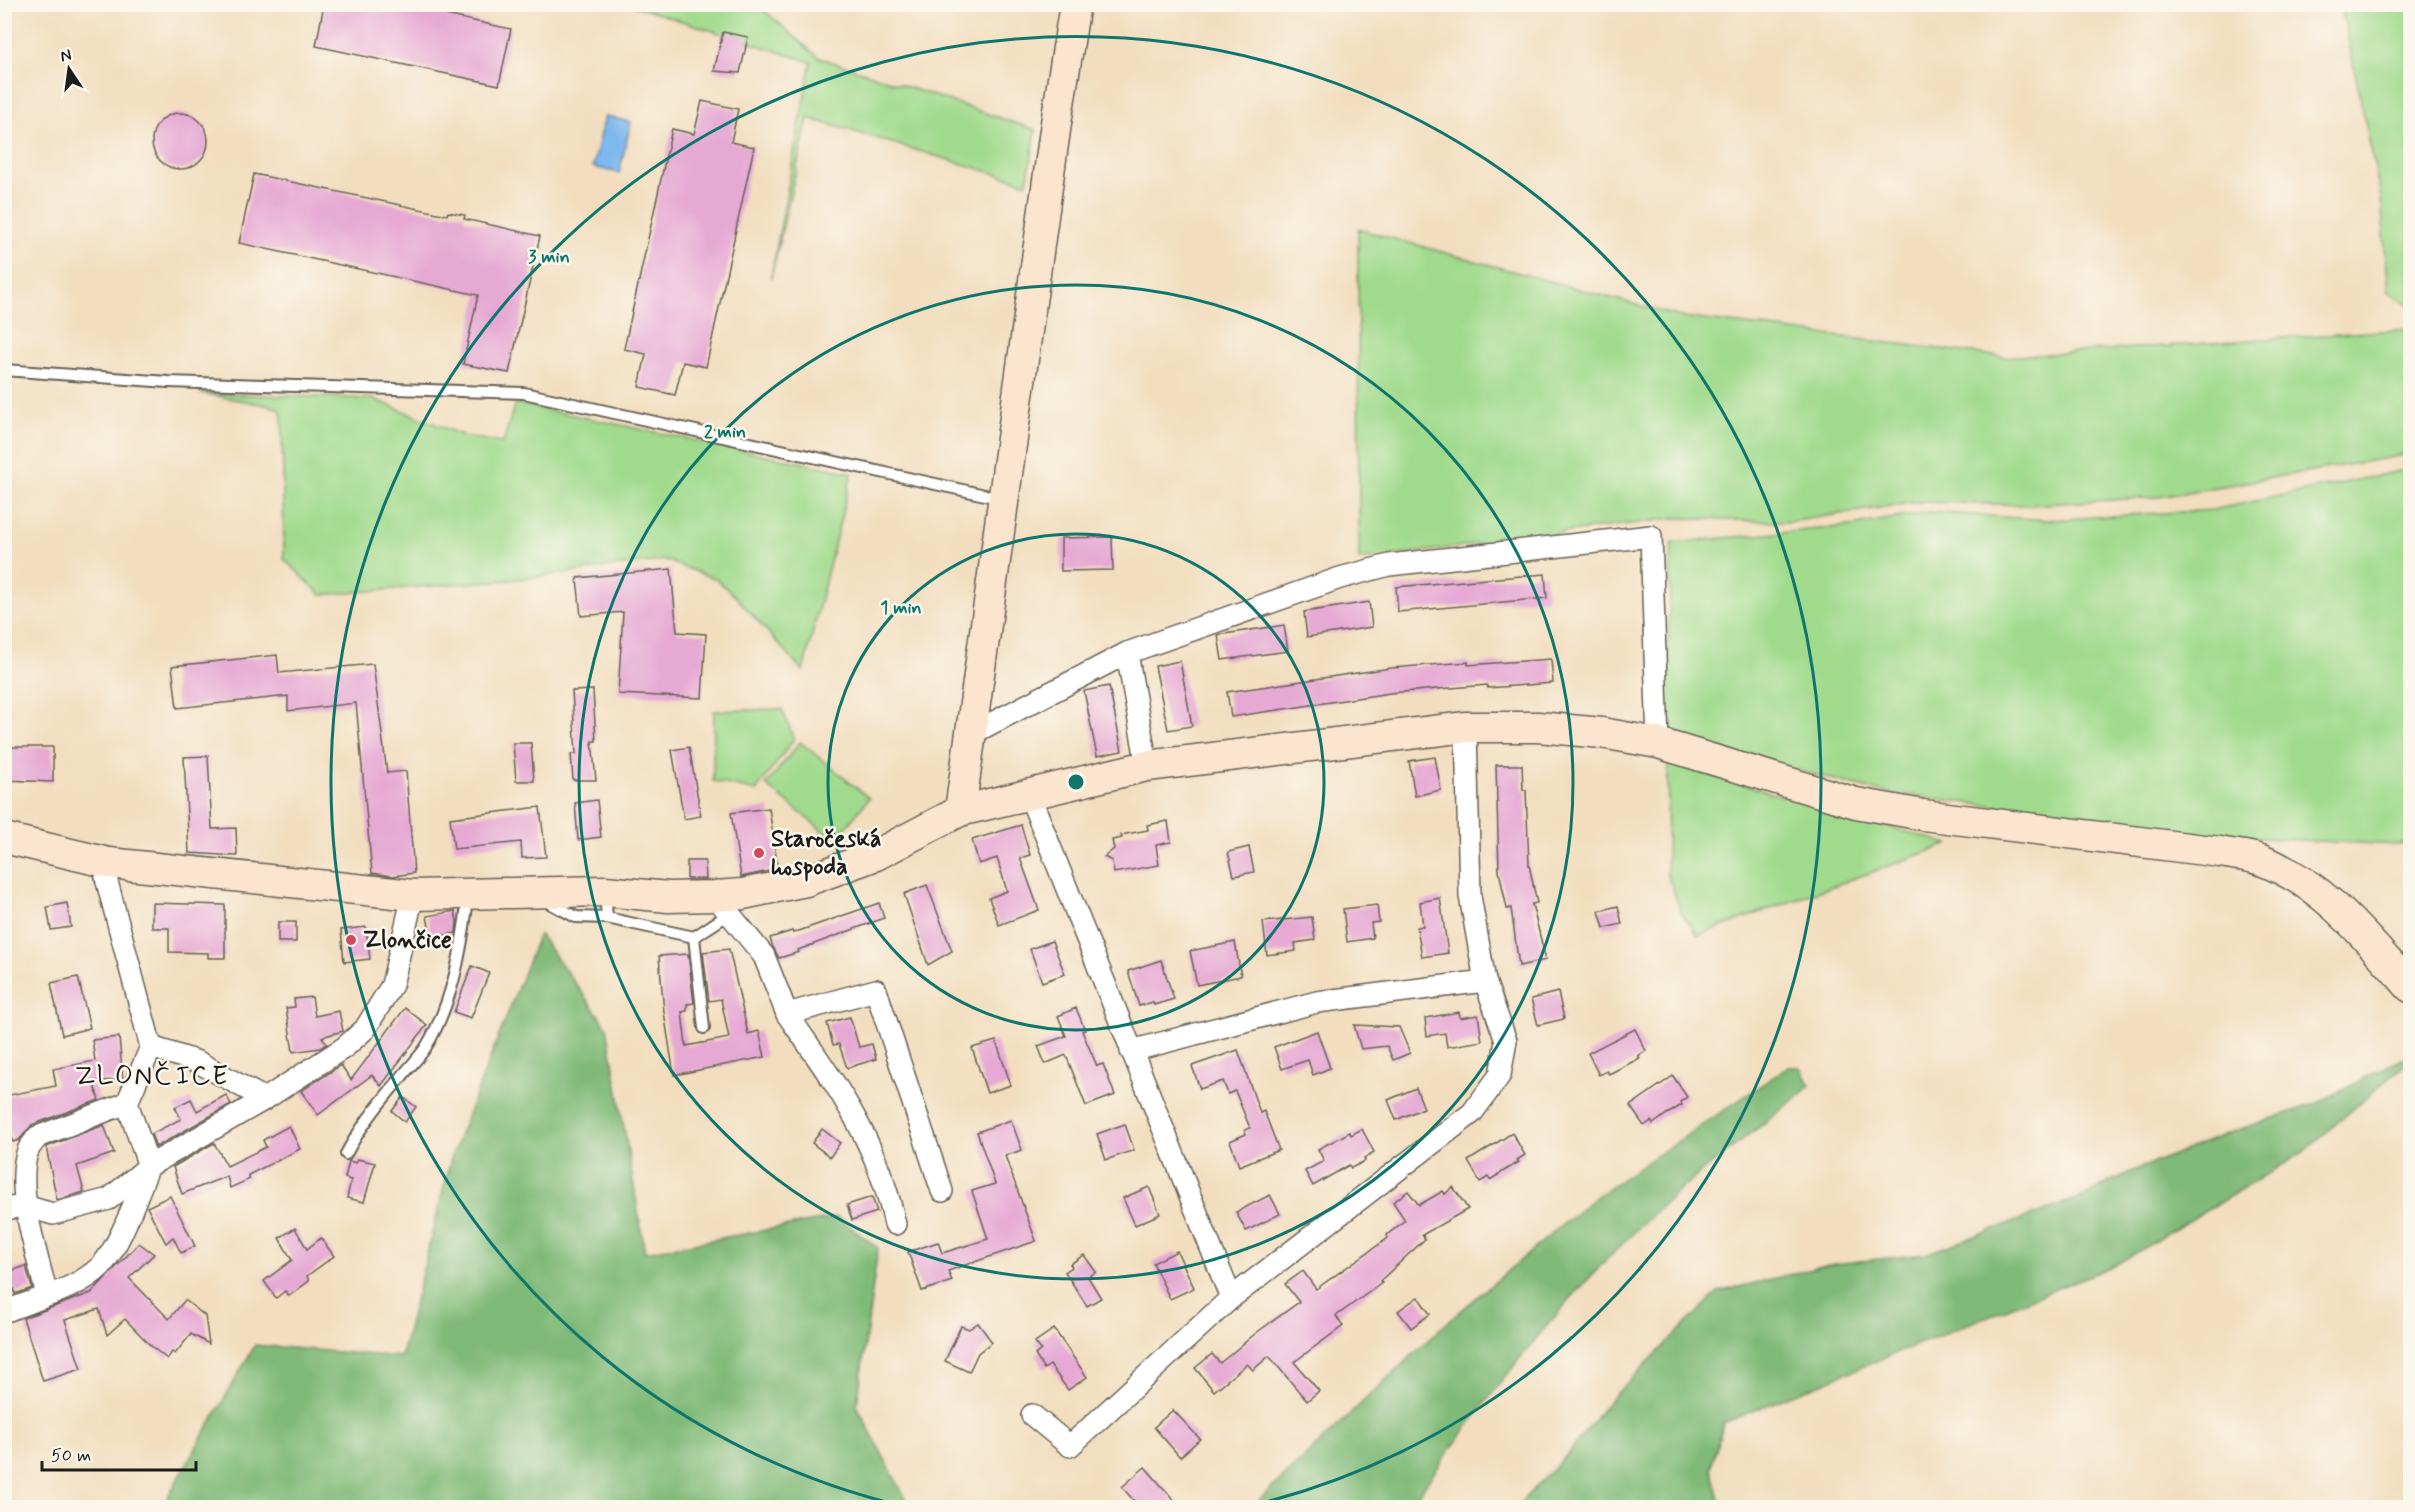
<svg xmlns="http://www.w3.org/2000/svg" width="2415" height="1512" font-family="Mynerve,sans-serif">
<style>
.green{fill:#a0da8c;stroke:#5e7b54;stroke-width:1.5}
.forest{fill:#80ba78;stroke:#4e6b4a;stroke-width:1.5}
.water{fill:#7db8ef;stroke:#4c6a86;stroke-width:1.5}
.building{fill:#e6a9d4}
.lines{fill:none;stroke-linecap:round;stroke-linejoin:round}
.lane-casing{stroke:#676055;stroke-width:14}
.street-casing{stroke:#676055;stroke-width:24}
.secondary-casing{stroke:#676055;stroke-width:33}
.lane{stroke:#fff;stroke-width:10}
.street{stroke:#fff;stroke-width:21}
.secondary{stroke:#fbe5cf;stroke-width:30}
.ring{fill:none;stroke:#0f766e;stroke-width:3}
.poi-dot{fill:#d1495b;stroke:#fbf7ec;stroke-width:2}
.labels{text-anchor:middle;dominant-baseline:central;stroke-width:5;stroke-linejoin:round;paint-order:stroke}
.poi-label{font-size:24px;font-weight:bold;fill:#1c1c1c;stroke:#fbf7ec;text-anchor:start}
.quarter-label{font-size:27px;letter-spacing:1.5px;fill:#1c1c1c;stroke:#fbf7ec}
.centre{fill:#0f766e;stroke:#fbf7ec;stroke-width:3}
.ring-label{font-size:18px;text-anchor:middle;font-weight:bold;fill:#0f766e;stroke:#fbf7ec;stroke-width:5;stroke-linejoin:round;paint-order:stroke}
</style>
<rect width="100%" height="100%" fill="#fbf7ec"/>
<filter id="ink" filterUnits="userSpaceOnUse"><feTurbulence type="fractalNoise" baseFrequency=".0167" numOctaves="2"/><feDisplacementMap in="SourceGraphic" scale="12" xChannelSelector="R" yChannelSelector="G"/><feConvolveMatrix kernelMatrix="1 2 1 2 8 2 1 2 1" color-interpolation-filters="sRGB"/></filter>
<filter id="wash" filterUnits="userSpaceOnUse"><feTurbulence type="fractalNoise" baseFrequency=".008" numOctaves="4" result="noise"/><feDisplacementMap in="SourceGraphic" scale="24" xChannelSelector="R" yChannelSelector="G"/><feGaussianBlur stdDeviation="1.35" result="paint"/><feColorMatrix in="noise" values="0 0 0 0 0 0 0 0 0 0 0 0 0 0 0 0 0 1.4 0 .05"/><feComposite in="paint" operator="in"/></filter>
<g filter="url(#wash)">
<rect width="100%" height="100%" fill="#f2debf"/>
<g class="green">
<path d="M631,5H758L818,57L1036,130L1027,183L808,118L771,278L811,62Z"/>
<path d="M2341,5H2410V305L2389,293L2381,198Z"/>
<path d="M1358,229L1681,317L2004,357L2410,329V454L2159,497L2029,505L1917,502L1789,522L1674,518L1359,560Z"/>
<path d="M199,393L374,399L464,436L503,443L515,403L852,473L803,671L736,597L716,579L665,560L519,579L321,595L284,559L282,414L278,408L267,405Z"/>
<path d="M2410,469V842L2398,845L2220,836L1877,791L1665,735L1672,543L1851,526L1929,512L2047,520L2212,510Z"/>
<path d="M782,709L794,739L756,791L713,781L714,711Z"/>
<path d="M800,742L869,798L835,841L766,785Z"/>
<path d="M1668,763L1949,844L1698,935L1682,914L1667,873Z"/>
</g>
<g class="forest">
<path d="M539,934L607,1027L645,1252L838,1217L878,1248L857,1406L910,1507H162L255,1345L401,1357L452,1155Z"/>
<path d="M2410,1054V1060L2301,1154L2115,1265L1723,1423L1711,1468L1721,1507H1516L1568,1454L1607,1403L1718,1292L1833,1264L1925,1254L2090,1194L2101,1186L2133,1171L2226,1134L2320,1102Z"/>
<path d="M1788,1067H1800L1810,1086C1765,1125 1715,1158 1671,1198C1570,1287 1486,1397 1410,1507H1252L1444,1325L1594,1198Z"/>
</g>
<path class="water" d="M605,116L631,122L619,173L593,167Z"/>
<g id="blocks">
<g class="building">
<path d="M324,4H395L511,29L499,85L316,46Z"/>
<path d="M723,32L748,37L740,73L714,71Z"/>
<path d="M702,101L738,109L731,142L754,147L706,367L683,362L675,395L639,387L646,354L624,349L672,129L694,134Z"/>
<circle cx="180" cy="141" r="28"/>
<path d="M254,174L447,215L448,212L465,215L464,219L540,236L509,373L463,364L478,295L239,243Z"/>
<path d="M1112,537L1113,570L1061,571V538Z"/>
<path d="M671,569L677,632L706,634L702,698L618,694L623,612L581,616L577,578Z"/>
<path d="M1545,574L1547,598L1398,612L1396,587Z"/>
<path d="M1369,602L1372,627L1307,637L1304,612Z"/>
<path d="M1284,625L1288,651L1222,660L1218,635Z"/>
<path d="M277,655L279,673L373,664L387,773L406,771L414,873L393,876L372,873L356,703L288,711V696L177,708L172,666Z"/>
<path d="M1551,659L1553,683L1488,688L1487,685L1390,693L1231,717L1227,692L1391,668L1468,662V665Z"/>
<path d="M1180,661L1192,726L1168,730L1155,666Z"/>
<path d="M1109,686L1122,751L1097,756L1084,691Z"/>
<path d="M593,690L596,741H592L596,780H573L571,754H576L572,691Z"/>
<path d="M513,743H531L534,781H516Z"/>
<path d="M4,747H53V782L4,780Z"/>
<path d="M689,747L701,816L684,819L672,750Z"/>
<path d="M208,756L212,829L236,828L237,856L189,853L184,757Z"/>
<path d="M1435,757L1441,790L1415,796L1409,761Z"/>
<path d="M1496,765H1522L1523,790H1526L1529,865L1537,903L1532,904L1546,960L1519,966L1511,908L1507,909L1499,871Z"/>
<path d="M597,800L601,837L578,840L575,803Z"/>
<path d="M540,807L546,857L522,858L521,842L454,849L450,818Z"/>
<path d="M769,808L778,869L741,877L731,813Z"/>
<path d="M1168,821L1171,842L1156,845L1159,865L1114,873L1112,861L1104,857L1114,849L1112,840L1122,838L1121,835L1148,830L1147,825Z"/>
<path d="M1021,825L1030,855L1020,858L1039,910L999,925L989,898L1007,891L997,858L979,864L972,840Z"/>
<path d="M1249,847L1254,872L1234,876L1228,852Z"/>
<path d="M687,861H705L706,879H687Z"/>
<path d="M927,885L952,951L928,965L904,894Z"/>
<path d="M1440,898L1448,953L1422,957L1417,927L1423,926L1420,902Z"/>
<path d="M67,903L71,927L51,930L47,907Z"/>
<path d="M152,903L225,905V958H208V953L169,952V928H152Z"/>
<path d="M879,903L884,918L798,950L799,952L779,958L772,945L770,938L792,931L793,933Z"/>
<path d="M1377,905L1379,922L1371,923L1373,938L1347,942L1343,909Z"/>
<path d="M1618,906L1622,924L1604,928L1599,911Z"/>
<path d="M455,911L457,921L456,933L431,938L427,916Z"/>
<path d="M1312,917L1315,940L1295,943L1296,951L1267,955L1263,922Z"/>
<rect x="278" y="922" width="18" height="20"/>
<path d="M366,927L370,959L344,962L341,930Z"/>
<path d="M1052,941L1065,974L1042,982L1030,949Z"/>
<path d="M1235,942L1241,976L1197,985L1190,951Z"/>
<path d="M729,949L748,1034L759,1031L765,1057L674,1075L664,1012L659,956L688,954L694,1003L687,1004V1011L682,1012L686,1046L729,1038L721,999L709,1001L703,952Z"/>
<path d="M1161,960L1174,999L1154,1005L1153,1002L1139,1006L1128,971Z"/>
<path d="M472,966L489,973L471,1018L454,1012Z"/>
<path d="M78,977L90,1028L62,1035L51,983Z"/>
<path d="M1558,992L1564,1019L1538,1025L1531,999Z"/>
<path d="M312,997L315,1016L339,1011L343,1031L322,1037L327,1044L320,1048L293,1052L286,1008L295,1007L294,999Z"/>
<path d="M405,1008L427,1025L381,1086L372,1075L318,1115L301,1091L341,1065L351,1080Z"/>
<path d="M1076,1008L1085,1030L1082,1031L1097,1066L1103,1064L1115,1095L1086,1106L1066,1055L1045,1064L1038,1046L1066,1036L1058,1016Z"/>
<path d="M1459,1012L1460,1018L1478,1015L1482,1041L1447,1047L1445,1033L1427,1036L1425,1018Z"/>
<path d="M850,1017L859,1047L872,1044L876,1059L847,1068L839,1044L833,1045L827,1023Z"/>
<path d="M1354,1025L1399,1027L1410,1053L1393,1060L1387,1046L1361,1049Z"/>
<path d="M1635,1029L1646,1051L1638,1056L1640,1058L1609,1074L1607,1071L1599,1075L1588,1053Z"/>
<path d="M1317,1031L1330,1068L1313,1075L1308,1060L1282,1069L1274,1047Z"/>
<path d="M119,1037L123,1080L93,1081L99,1100L32,1125L19,1140L13,1142L4,1108V1096L56,1086L53,1069L95,1061L92,1040Z"/>
<path d="M996,1041L1011,1085L987,1093L972,1048Z"/>
<path d="M1238,1050L1260,1113L1264,1111L1279,1150L1239,1166L1230,1141L1246,1134L1245,1130L1250,1128L1235,1091L1228,1094L1223,1081L1200,1089L1192,1066Z"/>
<path d="M1673,1076L1687,1097L1680,1102L1682,1105L1667,1114L1653,1124L1651,1121L1644,1126L1630,1106Z"/>
<path d="M1416,1088L1424,1108L1396,1120L1388,1100Z"/>
<path d="M226,1095L231,1104L156,1147L151,1134L181,1119L175,1107L191,1099L197,1111Z"/>
<path d="M403,1097L416,1107L405,1122L392,1111Z"/>
<path d="M1011,1120L1022,1150L1005,1156L1036,1241L948,1271L952,1281L922,1291L908,1252L938,1242L942,1253L988,1239L972,1191L995,1184L977,1132Z"/>
<path d="M1125,1124L1134,1150L1106,1160L1097,1134Z"/>
<path d="M104,1125L114,1153L77,1166L84,1192L57,1200L46,1147Z"/>
<path d="M289,1126L300,1149L248,1175L250,1179L230,1188L227,1176L182,1194L173,1167L214,1143L227,1166L266,1147L263,1140Z"/>
<path d="M822,1129L840,1143L830,1157L812,1143Z"/>
<path d="M1362,1129L1374,1152L1364,1158L1365,1161L1351,1168L1349,1165L1313,1186L1305,1171L1324,1161L1318,1149L1350,1132L1351,1135Z"/>
<path d="M1512,1133L1525,1155L1517,1160L1519,1162L1504,1171L1490,1180L1488,1177L1480,1182L1468,1161Z"/>
<path d="M357,1159L375,1163L364,1202L347,1198L351,1180L345,1178L349,1161L356,1163Z"/>
<path d="M1149,1187L1160,1214L1135,1225L1123,1198Z"/>
<path d="M1453,1187L1468,1209L1422,1235L1425,1239L1380,1281L1382,1283L1336,1316L1343,1326L1294,1362L1319,1391L1307,1401L1269,1356L1253,1370L1247,1364L1214,1391L1195,1368L1212,1354L1220,1363L1256,1333L1299,1302L1285,1284L1303,1271L1316,1289L1388,1238L1387,1235L1405,1220L1393,1202L1408,1191L1419,1205L1443,1191L1445,1194Z"/>
<path d="M1270,1195L1280,1214L1246,1231L1236,1212Z"/>
<path d="M170,1196L195,1246L181,1253L173,1237L166,1243L147,1207Z"/>
<path d="M872,1197L877,1212L852,1220L847,1205Z"/>
<path d="M295,1228L307,1249L321,1238L334,1256L307,1276L309,1281L289,1296L285,1291L276,1298L264,1281L292,1260L279,1238Z"/>
<path d="M139,1243L154,1254L129,1278L169,1319L185,1300L205,1316L209,1344L191,1334L175,1354L172,1352L167,1359L150,1345L125,1319L107,1335L99,1309L65,1320L81,1369L43,1381L23,1318L91,1293Z"/>
<path d="M1177,1251L1194,1288L1170,1299L1153,1263Z"/>
<path d="M1084,1255L1096,1272L1088,1277L1101,1298L1087,1306L1065,1272L1072,1267L1070,1264Z"/>
<path d="M26,1266L32,1288L15,1294L14,1289L4,1292V1273Z"/>
<path d="M1418,1297L1430,1314L1411,1328L1398,1311Z"/>
<path d="M978,1323L992,1342L978,1353L969,1372L945,1361L961,1326L969,1329Z"/>
<path d="M1054,1329L1087,1377L1068,1390L1050,1365L1044,1369L1035,1355L1041,1350L1035,1342Z"/>
<path d="M1173,1410L1200,1439L1180,1457L1154,1427Z"/>
<path d="M1145,1467L1174,1500L1166,1508H1140L1122,1487Z"/>
</g>
</g>
</g>
<g filter="url(#ink)">
<use href="#blocks" fill-opacity="0" stroke="#676055" stroke-width="1.5"/>
<g class="lines">
<defs>
<g id="lane">
<path d="M4,370L168,382L524,393L1003,499"/>
<path d="M605,892L607,918L694,937"/>
<path d="M546,901L576,917L607,918"/>
<path d="M704,1028L694,937L729,914"/>
<path d="M346,1154C360,1127 380,1102 400,1079C408,1068 419,1058 426,1047C453,1002 462,949 468,897"/>
</g>
<g id="street">
<path d="M1127,653L1147,766"/>
<path d="M971,734L1127,653L1340,578L1389,565L1651,536L1658,743"/>
<path d="M1029,794L1231,1298"/>
<path d="M109,863L106,878L151,1047"/>
<path d="M715,896L764,956L787,1014L876,990L942,1191"/>
<path d="M787,1014C835,1083 877,1139 895,1224"/>
<path d="M1131,1051L1317,1002L1485,981"/>
<path d="M4,1209L25,1206L53,1214L109,1199L149,1166L265,1099L345,1047L365,1029L392,985L413,895"/>
<path d="M47,1295C38,1258 13,1184 29,1148C31,1145 35,1141 37,1137L127,1103"/>
<path d="M9,1310C39,1298 78,1289 101,1266C121,1245 137,1194 149,1166L127,1103L151,1047L198,1062L265,1099"/>
<path d="M1032,1415L1070,1446L1231,1298L1472,1113L1500,1075L1506,1041L1485,981L1470,896L1466,727"/>
</g>
<g id="secondary">
<path d="M960,811L1056,123L1075,4"/>
<path d="M4,838L109,863L413,895L605,891L668,897L715,896L743,894L806,881L876,855L960,811L1147,766L1466,727H1538L1602,733L1658,743L1856,803L1923,815L2220,852C2233,855 2249,855 2261,860C2326,885 2365,937 2410,987"/>
</g>
</defs>
<use href="#lane" class="lane-casing"/>
<use href="#street" class="street-casing"/>
<use href="#secondary" class="secondary-casing"/>
<use href="#lane" class="lane"/>
<use href="#street" class="street"/>
<use href="#secondary" class="secondary"/>
</g>
</g>
<g class="ring">
<circle cx="1076" cy="782" r="248"/>
<circle cx="1076" cy="782" r="497"/>
<path d="M902 1506A745 745 0 1 1 1250 1506"/>
</g>
<g class="poi-dot">
<circle cx="759" cy="853" r="6"/>
<circle cx="351" cy="940" r="6"/>
</g>
<g class="labels">
<g class="poi-label">
<text x="771" y="839">Staročeská<tspan x="771" dy="28">hospoda</tspan></text>
<text x="363" y="940">Zlončice</text>
</g>
<g class="quarter-label">
<text x="152" y="1076">ZLONČICE</text>
</g>
</g>
<circle cx="1076" cy="782" r="9" class="centre"/>
<g class="ring-label">
<text x="549" y="262">3 min</text>
<text x="725" y="437">2 min</text>
<text x="901" y="613">1 min</text>
</g>
<rect width="2415" height="1512" fill="none" stroke="#fbf7ec" stroke-width="24"/>
<g transform="translate(69 69) rotate(347)" stroke="#fbf7ec" stroke-width="4.5" paint-order="stroke">
<path d="M0-4.5L10 22L0 15L-10 22Z" fill="#1c1c1c"/>
<text y="-9" font-size="16" font-weight="bold" text-anchor="middle" fill="#1c1c1c">N</text>
</g>
<path d="M42 1461v9h154v-9" fill="none" stroke="#1c1c1c" stroke-width="3"/>
<text x="51" y="1461" font-size="18" fill="#1c1c1c" stroke="#fbf7ec" stroke-width="4.5" paint-order="stroke">50 m</text>
</svg>
